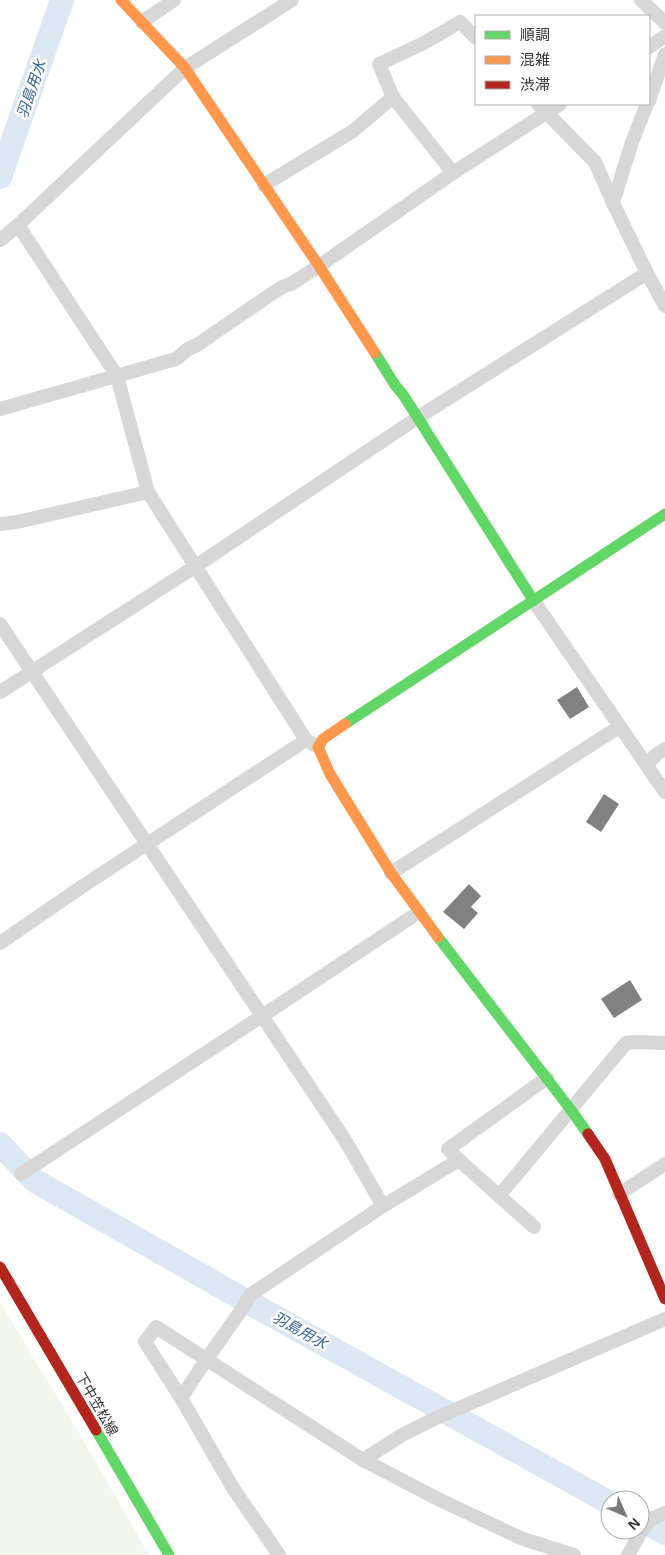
<svg xmlns="http://www.w3.org/2000/svg" width="665" height="1555" font-family="Arial,'Noto Sans JP',sans-serif">
<style>
.green{fill:#f2f7ee}
.lines{fill:none;stroke-linecap:round;stroke-linejoin:round}
.river{stroke:#dce7f4;stroke-width:24}
.building{fill:#818181}
.street{stroke:#d7d7d7;stroke-width:14}
.fast{stroke:#63d668;stroke-width:11}
.slow{stroke:#ff974d;stroke-width:11}
.jam{stroke:#b3261e;stroke-width:11}
.labels{text-anchor:middle;dominant-baseline:central;stroke-width:5;stroke-linejoin:round;paint-order:stroke}
.street-label{font-size:14px;fill:#333;stroke:#fff}
.water-label{font-size:15px;font-style:italic;fill:#38679e;stroke:#fff}
</style>
<rect width="100%" height="100%" fill="#fff"/>
<path class="green" d="M0,1302L82,1438L149,1555H0Z"/>
<g class="lines">
<g class="river">
<path d="M0,177L62,0"/>
<path d="M0,1144L35,1181L257,1307L610,1503"/>
<path d="M640,1519L665,1533"/>
</g>
</g>
<g class="building">
<path d="M577,687L589,707L570,719L557,700Z"/>
<path d="M604,794L619,804L601,832L586,822Z"/>
<path d="M469,884L481,896L471,907L478,913L464,929L443,912Z"/>
<path d="M630,980L642,1000L614,1018L601,999Z"/>
</g>
<g class="lines">
<g class="street">
<path d="M641,0L665,23"/>
<path d="M142,22L174,0"/>
<path d="M649,47L665,36"/>
<path d="M393,97L453,173"/>
<path d="M649,101L665,54"/>
<path d="M538,104L595,162L613,203"/>
<path d="M647,104L632,142L613,203L647,273L665,306"/>
<path d="M264,185L353,131L393,97L379,64L424,43L460,22L476,38"/>
<path d="M18,225L117,376L148,492L306,740L318,747"/>
<path d="M0,240L18,225L185,68L292,0"/>
<path d="M0,409L176,359L188,349L197,345L270,295L284,286L291,284L319,266L453,173L560,104"/>
<path d="M0,524L17,522L148,492"/>
<path d="M533,600L665,792"/>
<path d="M0,624L345,1140L383,1206"/>
<path d="M0,692L196,566L417,418L647,273"/>
<path d="M647,764L657,754L665,749"/>
<path d="M391,873L619,727"/>
<path d="M0,943L83,886L306,740"/>
<path d="M459,1160L534,1227"/>
<path d="M21,1174L262,1016L419,912"/>
<path d="M619,1194L665,1164"/>
<path d="M499,1196L626,1043L634,1042L665,1043"/>
<path d="M181,1398L145,1342L156,1327L363,1460L440,1500L523,1539L574,1555"/>
<path d="M363,1460L402,1435L436,1418L665,1319"/>
<path d="M279,1555L233,1488L181,1398L206,1360L242,1309L250,1295L383,1206L459,1160L448,1149L547,1078"/>
<path d="M628,1555L641,1532L651,1519L665,1513"/>
</g>
<g class="fast">
<path d="M375,353L395,385L404,396L533,600"/>
<path d="M345,724L665,514"/>
<path d="M438,937L571,1110L588,1134"/>
<path d="M96,1430L169,1555"/>
</g>
<g class="slow">
<path d="M121,0L185,68L319,266L375,353"/>
<path d="M345,724L323,739L318,747L330,774L391,873L438,937"/>
</g>
<g class="jam">
<path d="M588,1134L605,1159L665,1299"/>
<path d="M0,1267L96,1430"/>
</g>
</g>
<g class="labels">
<g class="street-label">
<text transform="translate(97 1404) rotate(60)">下中笠松線</text>
</g>
<g class="water-label">
<text transform="translate(31 89) rotate(-71)">羽島用水</text>
<text transform="translate(300 1330) rotate(29)">羽島用水</text>
</g>
</g>
<rect x="475" y="15" width="175" height="90" fill="#ffffff" stroke="#adadad"/>
<rect x="485" y="31" width="25" height="8" fill="#63d668" stroke="#adadad"/>
<text x="520" y="40" font-size="15" fill="#333333">順調</text>
<rect x="485" y="56" width="25" height="8" fill="#ff974d" stroke="#adadad"/>
<text x="520" y="65" font-size="15" fill="#333333">混雑</text>
<rect x="485" y="81" width="25" height="8" fill="#b3261e" stroke="#adadad"/>
<text x="520" y="90" font-size="15" fill="#333333">渋滞</text>
<g transform="translate(625 1515) rotate(135)"><circle r="24" fill="#ffffff" stroke="#adadad"/>
<path d="M0-4L9 19L0 12L-9 19Z" fill="#7a7a7a"/>
<text y="-8" font-size="14" font-weight="bold" text-anchor="middle" fill="#333333">N</text>
</g>
</svg>
